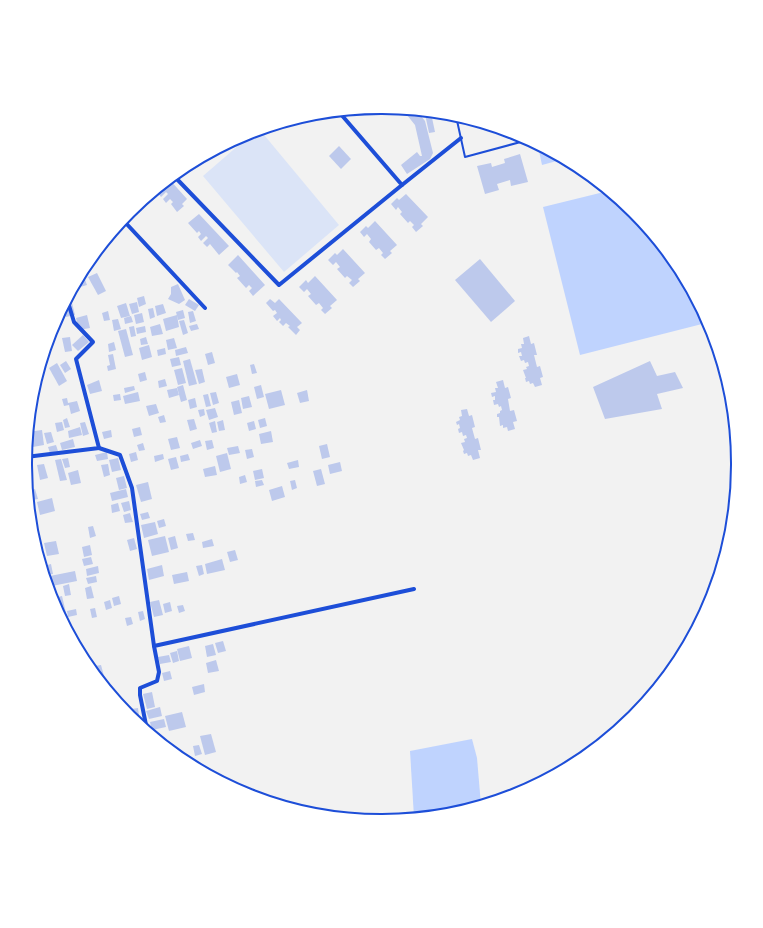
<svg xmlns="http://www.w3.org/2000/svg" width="763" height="928" font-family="'Archivo Narrow',sans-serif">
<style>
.green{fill:#dbe4f7}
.water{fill:#bfd3fe}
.building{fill:#bdc9ec}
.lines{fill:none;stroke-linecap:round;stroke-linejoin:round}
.service{stroke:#1d4ed8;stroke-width:2}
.minor{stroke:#1d4ed8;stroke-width:4}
.rim{fill:none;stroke:#1d4ed8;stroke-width:2}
</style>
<rect width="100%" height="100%" fill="#f2f2f2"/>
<path class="green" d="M260,130L339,225L284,272L203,176L255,131Z"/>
<g class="water">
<path d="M546,149L564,159L542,165L539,151Z"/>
<path d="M608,191L634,212L678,266L704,315L706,323L580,355L543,207Z"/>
<path d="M472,739L477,758L481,805L451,814L414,817L410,751Z"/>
</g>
<g class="building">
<path d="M403,110L417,111L425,121L433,153L430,159L407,174L401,165L417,152L420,156H422L415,125Z"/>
<path d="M431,113L435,132L429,133L425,114Z"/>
<path d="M339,146L351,159L341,169L329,156Z"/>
<path d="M520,154L528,182L511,186L510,180L497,184L499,190L485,194L477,166L491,163L492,167L505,163L504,159Z"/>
<path d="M169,179L187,199L182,204L184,206L177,212L171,204L173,202L170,199L166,203L163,199L168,194L166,192L161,197L158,193L161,190L159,187Z"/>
<path d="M406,194L428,217L421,224L423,226L416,232L412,227L414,225L410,221L408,223L400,214L402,212L398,207L396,210L391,204L397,198L399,200Z"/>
<path d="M199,214L229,246L219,255L210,244L207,247L203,243L208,238L206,236L201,241L198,237L201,234L199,231L197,233L188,223Z"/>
<path d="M375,221L397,245L390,251L392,253L385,259L381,255L383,253L379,248L376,250L369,242L371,239L367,234L364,237L360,232L366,226L368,228Z"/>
<path d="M343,249L365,273L358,279L360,281L353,287L349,283L352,280L347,276L345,278L337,269L340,267L336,262L333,265L328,260L335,253L337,255Z"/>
<path d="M238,255L265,285L253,296L249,291L252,288L249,285L246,288L237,278L240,276L237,272L236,273L228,265Z"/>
<path d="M480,259L515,301L491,322L455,280Z"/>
<path d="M97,273L106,291L98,295L88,277Z"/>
<path d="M315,276L337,300L330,306L332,308L325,314L321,310L323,308L319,303L316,305L308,296L311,294L307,289L304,292L299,287L306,280L308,283Z"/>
<path d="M84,277L87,285L73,289L78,279Z"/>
<path d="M178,284L185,300L179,304L168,299L171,294V287Z"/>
<path d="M70,295L75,315L66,317L63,307Z"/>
<path d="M144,296L146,304L139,307L137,298Z"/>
<path d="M189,299L199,305L195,311L185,305Z"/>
<path d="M270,299L275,303L279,299L302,323L297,327L300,330L296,335L288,327L290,326L286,323L283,326L279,322L281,320L280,318L277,321L273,316L277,313L275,310L273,311L266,303Z"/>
<path d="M137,302L139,312L132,314L129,304Z"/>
<path d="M126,303L130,316L121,318L117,306Z"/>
<path d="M163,304L166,313L157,316L155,306Z"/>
<path d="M153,308L155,317L150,319L148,309Z"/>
<path d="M183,310L185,318L178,320L176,312Z"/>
<path d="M108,311L110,320L104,321L102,313Z"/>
<path d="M193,311L196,321L190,323L188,312Z"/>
<path d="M142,313L144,322L136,324L134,315Z"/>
<path d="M87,315L90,328L79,330L76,318Z"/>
<path d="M177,315L179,327L166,331L163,319Z"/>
<path d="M131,316L133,322L125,324L124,318Z"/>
<path d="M118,319L121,329L114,331L112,320Z"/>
<path d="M184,320L188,333L183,335L179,321Z"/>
<path d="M160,324L163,334L152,336L150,327Z"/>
<path d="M197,324L199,329L191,331L189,326Z"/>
<path d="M134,326L136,336L131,337L129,327Z"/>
<path d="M145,326L146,332L137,334L136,328Z"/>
<path d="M126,329L133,355L125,357L118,331Z"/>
<path d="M83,335L89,342L78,351L72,345Z"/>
<path d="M529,336L531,344L534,343L537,355H534L537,367L540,366L543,377L540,378L542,385L535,387L533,383L530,384L529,381L526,382L525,378H526L523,370L527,369L526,367L529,366L528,362L525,363L524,360L521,361L519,356H522L521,352L518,353V349L522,348L521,344H524L523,338Z"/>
<path d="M70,337L72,351L65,352L62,338Z"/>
<path d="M146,337L148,344L141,345L140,339Z"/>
<path d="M174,338L177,348L168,350L166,340Z"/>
<path d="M114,342L116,350L109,352L108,344Z"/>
<path d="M149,345L152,357L142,360L139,348Z"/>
<path d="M186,347L188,353L176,356L175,350Z"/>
<path d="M165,348L166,354L158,356L157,350Z"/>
<path d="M212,352L215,363L208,365L205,354Z"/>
<path d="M113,354L116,369L108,371L107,366L110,365L108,355Z"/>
<path d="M179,357L181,365L172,367L170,359Z"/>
<path d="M190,359L197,384L189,386L183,361Z"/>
<path d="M66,361L71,369L65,373L60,365Z"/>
<path d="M650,361L657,376L675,372L683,388L657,394L662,409L605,419L593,387Z"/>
<path d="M57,363L67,381L59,386L49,368Z"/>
<path d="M254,364L257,373L252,374L250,365Z"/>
<path d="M182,368L186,383L178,385L174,370Z"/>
<path d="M202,369L205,382L199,384L195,370Z"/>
<path d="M145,372L147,380L140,382L138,374Z"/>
<path d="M237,374L240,385L229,388L226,377Z"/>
<path d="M165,379L167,386L159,388L158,381Z"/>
<path d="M99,380L102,391L90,394L87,385Z"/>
<path d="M503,380L505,388L508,387L511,398L508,399L510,411L514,410L517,421L513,422L515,429L508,431L507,427L503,428V425L500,426L499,417H497V414L500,413V411L502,410L501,406L499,407L498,404L494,405L493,400H495V396L492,397L491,393L496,392L495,388H498L496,382Z"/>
<path d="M183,385L187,400L181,402L177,387Z"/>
<path d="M261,385L264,397L257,399L254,387Z"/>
<path d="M134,386L135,390L125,393L124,388Z"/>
<path d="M177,388L179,395L169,398L167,390Z"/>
<path d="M281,390L285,405L269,409L265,394Z"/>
<path d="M307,390L309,401L300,403L297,393Z"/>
<path d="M138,392L140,401L125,404L123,396Z"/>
<path d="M216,392L219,403L213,405L210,393Z"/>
<path d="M120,394L121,400L114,401L113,395Z"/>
<path d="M208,394L211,406L206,407L203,395Z"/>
<path d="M249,396L252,407L243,409L241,398Z"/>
<path d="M67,398L68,403L77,401L80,411L71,414L69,405L64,406L62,399Z"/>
<path d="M195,398L197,407L190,409L188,400Z"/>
<path d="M239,400L242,413L234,415L231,402Z"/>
<path d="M156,404L159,413L149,416L146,406Z"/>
<path d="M215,408L218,417L209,420L206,410Z"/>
<path d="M204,409L205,415L200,417L198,410Z"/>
<path d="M467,409L469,416L472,415L475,427L472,428L475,439L478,438L481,450H478L480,458L473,460L471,455L468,456L467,453L464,454L463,451L464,450L461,443L465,442L464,439L467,438L466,435L463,436L462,432L459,433L458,429L460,428L459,424L457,425L456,422L460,420L459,417L462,416L461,410Z"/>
<path d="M164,415L166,422L160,423L158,417Z"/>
<path d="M67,418L70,427L65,428L63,420Z"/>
<path d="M265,418L267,426L260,428L258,420Z"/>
<path d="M194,419L197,429L190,431L187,420Z"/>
<path d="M223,420L225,430L219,431L217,422Z"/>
<path d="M215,421L217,432L212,433L209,423Z"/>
<path d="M254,421L256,429L249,431L247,423Z"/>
<path d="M62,422L64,430L57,432L55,423Z"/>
<path d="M85,422L89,434L83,436L80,423Z"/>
<path d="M80,427L82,435L69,438L68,431Z"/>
<path d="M140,427L142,435L134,437L132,429Z"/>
<path d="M42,430L44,445L27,448L28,432Z"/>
<path d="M111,430L112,437L104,439L102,432Z"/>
<path d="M271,431L273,442L261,444L259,434Z"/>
<path d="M51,432L54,442L47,444L44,433Z"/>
<path d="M177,437L180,448L171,450L168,439Z"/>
<path d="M73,439L75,447L62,450L60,443Z"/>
<path d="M200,440L202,446L193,449L191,443Z"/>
<path d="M212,440L214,448L207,450L205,441Z"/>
<path d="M143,443L145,450L139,451L137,445Z"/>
<path d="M327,444L330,457L322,459L319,446Z"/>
<path d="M56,445L58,451L50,453L48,447Z"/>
<path d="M238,446L240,453L229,455L227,448Z"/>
<path d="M252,449L254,457L247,459L245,450Z"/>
<path d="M107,452L108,459L97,461L95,455Z"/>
<path d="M136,452L138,460L131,462L129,454Z"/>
<path d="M227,453L231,469L220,472L216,456Z"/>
<path d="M163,454L164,459L155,462L154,456Z"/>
<path d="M188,454L190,460L181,462L180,456Z"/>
<path d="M176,457L179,468L171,470L168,459Z"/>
<path d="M68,458L70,467L65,468L62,459Z"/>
<path d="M118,458L121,470L112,472L109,460Z"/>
<path d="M61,459L67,480L60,481L55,460Z"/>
<path d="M298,460L299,467L289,469L287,463Z"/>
<path d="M340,462L342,471L330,474L328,465Z"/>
<path d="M44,464L48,478L40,480L37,465Z"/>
<path d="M108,464L110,475L104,477L101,465Z"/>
<path d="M215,466L217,475L205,477L203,469Z"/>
<path d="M262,469L264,478L255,480L253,471Z"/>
<path d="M321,469L325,484L317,486L313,471Z"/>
<path d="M78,470L81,483L71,485L68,473Z"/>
<path d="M245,475L247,482L240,484L239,477Z"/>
<path d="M124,476L127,488L119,490L116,478Z"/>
<path d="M262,480L264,485L256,487L255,481Z"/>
<path d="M295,480L297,488L292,490L290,481Z"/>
<path d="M148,482L152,499L141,502L136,485Z"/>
<path d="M282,486L285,497L272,501L269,490Z"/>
<path d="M35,489L38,499L32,500L30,491Z"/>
<path d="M126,489L128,497L112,501L110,493Z"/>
<path d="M52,498L55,511L40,515L37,502Z"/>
<path d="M129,501L131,510L124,512L121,503Z"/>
<path d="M118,503L120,511L112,513L111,505Z"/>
<path d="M148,512L150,518L142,520L140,514Z"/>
<path d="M130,513L133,522L125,523L123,515Z"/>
<path d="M164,519L166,526L159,528L157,521Z"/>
<path d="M155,522L158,534L144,538L141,525Z"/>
<path d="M93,526L96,536L90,538L88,527Z"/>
<path d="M193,533L195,540L188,541L186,534Z"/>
<path d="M165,536L169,552L152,556L148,540Z"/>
<path d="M175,536L178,548L171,550L168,538Z"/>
<path d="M134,538L137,549L130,551L127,540Z"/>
<path d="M212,539L214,546L203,548L202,542Z"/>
<path d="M56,541L59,554L47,556L44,543Z"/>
<path d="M90,545L92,555L84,557L82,547Z"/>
<path d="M235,550L238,560L230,562L227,552Z"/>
<path d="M91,557L93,564L84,566L82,559Z"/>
<path d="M222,559L225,570L207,574L205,564Z"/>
<path d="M51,564L53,574L46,575L44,566Z"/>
<path d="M162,565L164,576L149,580L147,569Z"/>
<path d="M202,565L204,574L199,576L196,566Z"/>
<path d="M98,566L99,573L87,576L86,569Z"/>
<path d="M75,571L77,581L52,586L50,576Z"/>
<path d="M187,572L189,581L174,584L172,575Z"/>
<path d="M96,576L97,582L88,584L86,578Z"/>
<path d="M69,584L71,595L65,596L63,586Z"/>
<path d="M91,586L94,598L87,599L85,588Z"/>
<path d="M62,596L66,613L59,614L57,609L54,598Z"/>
<path d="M119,596L121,604L114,606L112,598Z"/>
<path d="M110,600L112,608L106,610L104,602Z"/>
<path d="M159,600L163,615L154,617L150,602Z"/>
<path d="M170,602L172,611L165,613L163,604Z"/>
<path d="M183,605L185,611L179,613L177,606Z"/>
<path d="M95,608L97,617L92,618L90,609Z"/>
<path d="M76,609L77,615L68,617L67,611Z"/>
<path d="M143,611L145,619L140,621L138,612Z"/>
<path d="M131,617L133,624L127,626L125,618Z"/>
<path d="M223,641L226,651L218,653L215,643Z"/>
<path d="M213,644L216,655L207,657L205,646Z"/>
<path d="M189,646L192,658L180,661L177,649Z"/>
<path d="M177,651L179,661L173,663L170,653Z"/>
<path d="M169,655L171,662L160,664L158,657Z"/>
<path d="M216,660L219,671L208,673L206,663Z"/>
<path d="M101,665L104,676L98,678L89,667Z"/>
<path d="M170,671L172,679L164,681L162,673Z"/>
<path d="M204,684L205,692L194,695L192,687Z"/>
<path d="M152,692L155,707L147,709L143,694Z"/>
<path d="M160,707L162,716L149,719L146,711Z"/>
<path d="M138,708L140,723H138L129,716L125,710Z"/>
<path d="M182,712L186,727L169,731L165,716Z"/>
<path d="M164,719L166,727L152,730L150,722Z"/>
<path d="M211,734L216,752L205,755L200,736Z"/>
<path d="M199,745L202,754L195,756L193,746Z"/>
</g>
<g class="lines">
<path class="service" d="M456,116L465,157L528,140"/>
<g class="minor">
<path d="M174,176L279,285L402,185L339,112"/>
<path d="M402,185L461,138"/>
<path d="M123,220L205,308"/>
<path d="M99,448L120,455L132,488L154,646"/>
<path d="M26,457L99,448L76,359L93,342L74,322L67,299"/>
<path d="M147,730L140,695V688L157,681L159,672L154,646L414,589"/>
</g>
</g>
<path d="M0 0H763V928H0ZM381 114H382A349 349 0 0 1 731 463V465A349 349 0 0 1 382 814H381A349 349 0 0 1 32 465V463A349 349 0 0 1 381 114Z" fill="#fff" fill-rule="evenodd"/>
<path class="rim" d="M381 114H382A349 349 0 0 1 731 463V465A349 349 0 0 1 382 814H381A349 349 0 0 1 32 465V463A349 349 0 0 1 381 114Z"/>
</svg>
